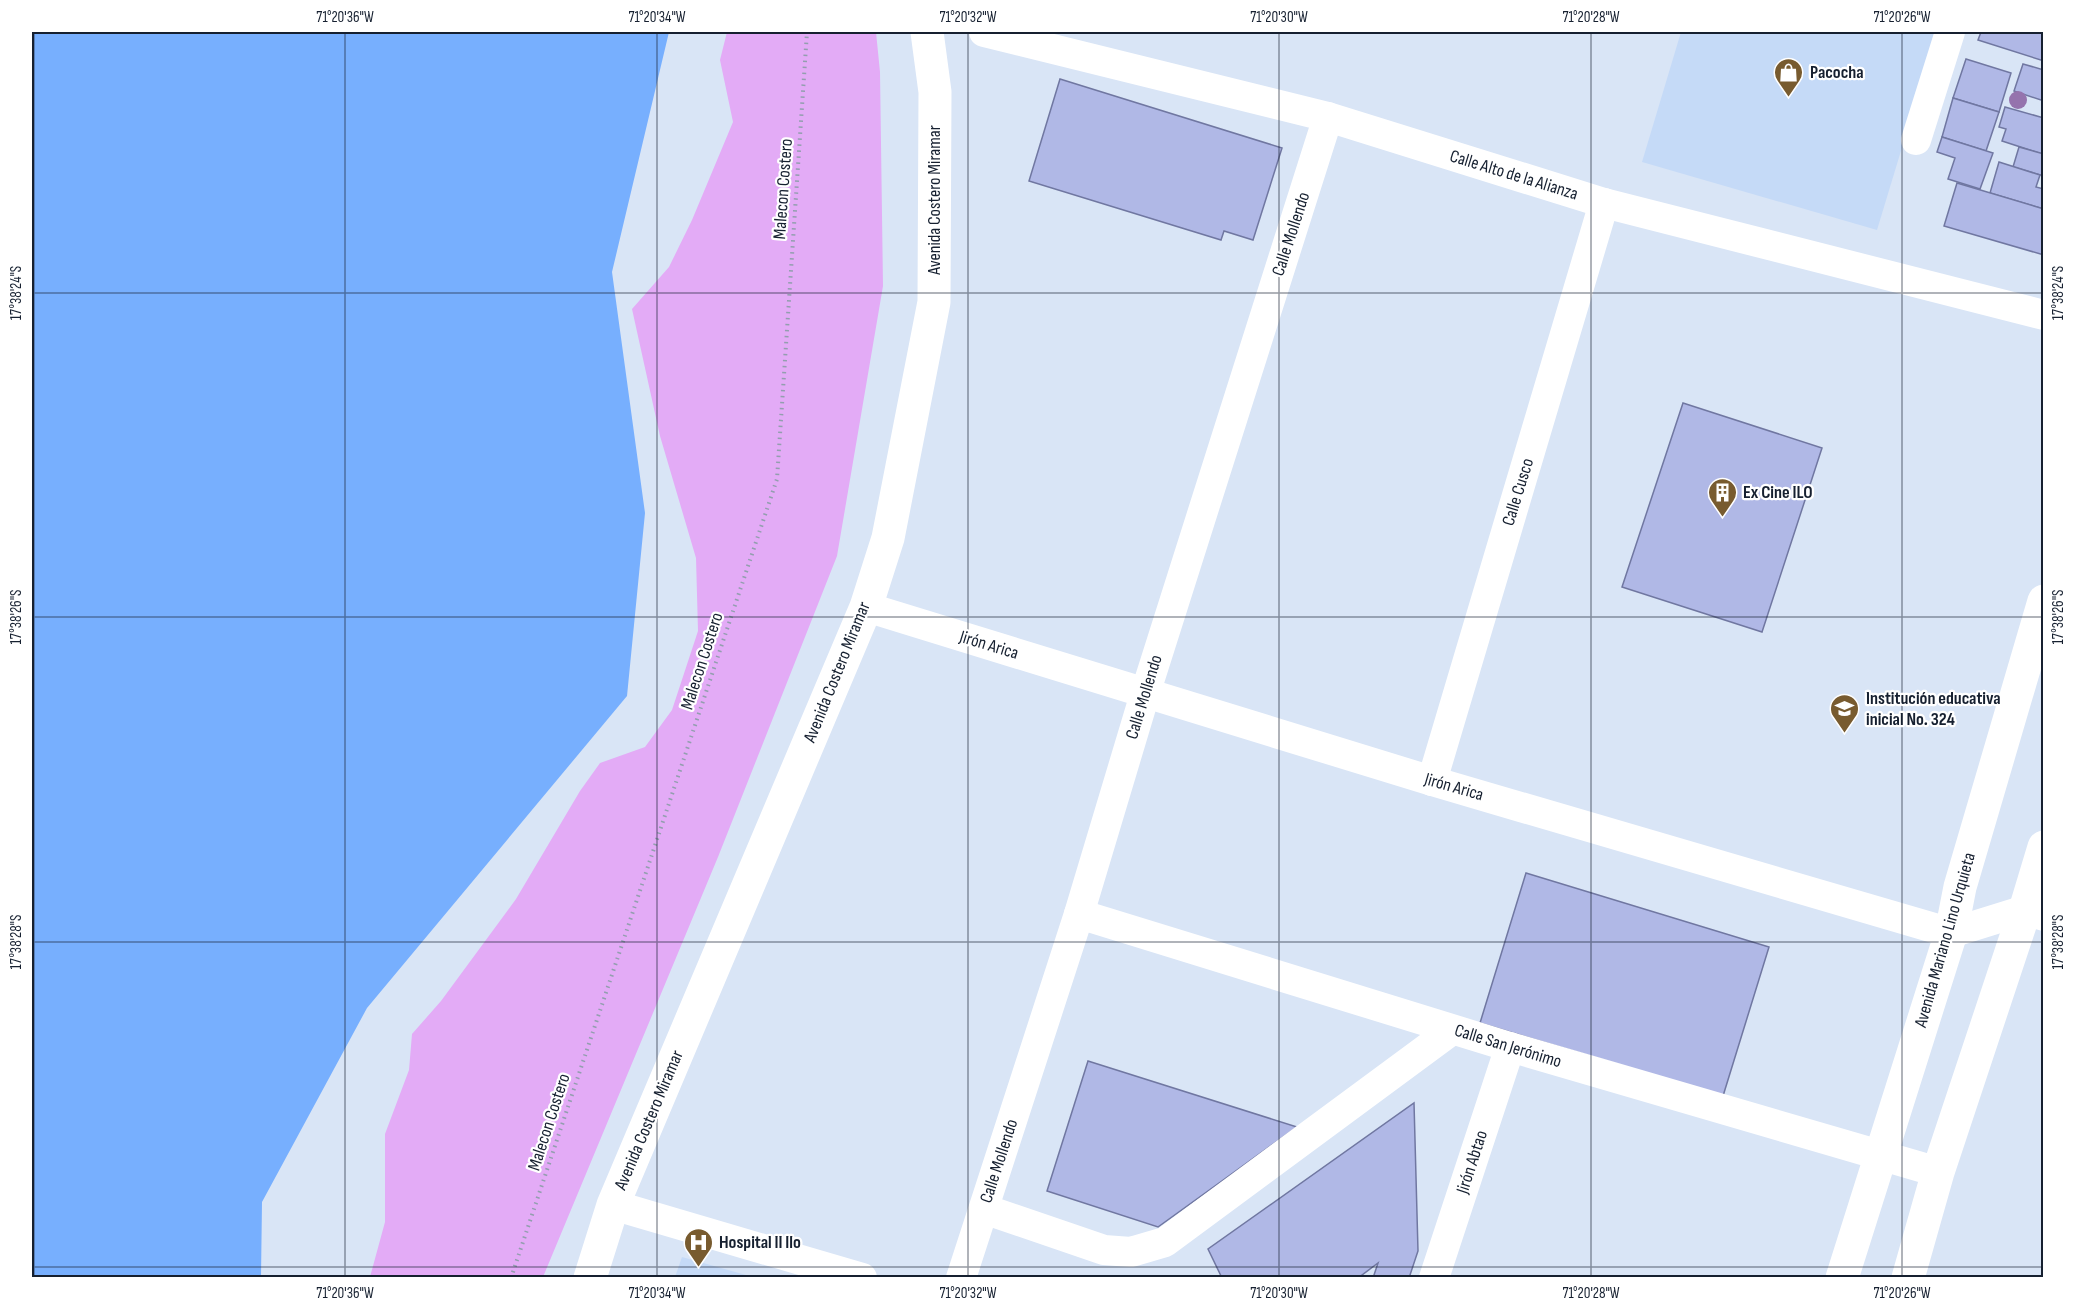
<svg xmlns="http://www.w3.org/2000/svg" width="2075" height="1309" font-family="'Sofia Sans Condensed',sans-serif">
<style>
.built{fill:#c5daf7}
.green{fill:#e3abf6}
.water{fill:#77affe}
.building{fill:#b0b8e6;stroke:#7077a1;stroke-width:1.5}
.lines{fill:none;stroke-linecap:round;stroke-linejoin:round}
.path{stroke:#939eaf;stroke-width:4;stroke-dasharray:1.5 4.5;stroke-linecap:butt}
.minor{stroke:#fff;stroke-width:30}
.tertiary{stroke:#fff;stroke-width:33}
.secondary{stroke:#fff;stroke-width:33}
.tree{fill:#9573ad}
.ticks{fill:none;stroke:#162030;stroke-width:1.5;stroke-opacity:0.45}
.labels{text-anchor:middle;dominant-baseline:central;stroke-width:4.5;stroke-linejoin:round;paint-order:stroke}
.poi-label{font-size:18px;font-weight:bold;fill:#162030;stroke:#fff;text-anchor:start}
.street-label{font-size:18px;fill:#162030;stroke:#fff}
.neatline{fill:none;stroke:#162030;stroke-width:2}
.ticks-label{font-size:15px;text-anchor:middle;fill:#162030}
</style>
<rect width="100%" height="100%" fill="#d9e5f6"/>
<g class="built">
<path d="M1681,32H1937L1877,230L1642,162Z"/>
<path d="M682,1257L753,1277H675Z"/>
</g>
<path class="green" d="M727,32H876L880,72L883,286L837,556L718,857L543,1277H370L385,1222V1134L409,1070L412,1034L441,1001L516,899L580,791L600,763L645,747L672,710L698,631L696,558L660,436L632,309L669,267L692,220L733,122L720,60Z"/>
<path class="water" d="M32,32H669L612,272L645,513L627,696L367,1008L262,1202L261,1277H32Z"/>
<g class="building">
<path d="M1981,32H2044V61L1978,40Z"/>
<path d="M1966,59L2011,73L1999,112L1953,98Z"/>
<path d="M2023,64L2044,70V101L2014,91Z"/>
<path d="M1060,79L1282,148L1253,240L1224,231L1221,240L1029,181Z"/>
<path d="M1953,98L1999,112L1986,151L1942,137Z"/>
<path d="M2005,107L2044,118L2042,154L2002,141L2006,129L1999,127Z"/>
<path d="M1942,137L1993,153L1980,189L1948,179L1955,158L1937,152Z"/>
<path d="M2019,147L2044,154V176L2013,167Z"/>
<path d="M1999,162L2040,175L2036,187L2044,189V209L1990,193Z"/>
<path d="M1957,183L2044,209V255L1944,226Z"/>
<path d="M1683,403L1822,448L1762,632L1622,587Z"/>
<path d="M1526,873L1769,947L1723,1096L1480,1023Z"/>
<path d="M1088,1061L1297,1127L1158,1227L1047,1191Z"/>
<path d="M1414,1103L1418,1251L1409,1278H1373L1378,1263L1358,1278H1222L1208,1249Z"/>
</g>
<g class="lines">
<path class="path" d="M511,1278L777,479L807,32"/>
<g class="minor">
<path d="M984,32L1328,117L1604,203L2044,315"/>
<path d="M1916,140L1950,32"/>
<path d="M866,607L1432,781L1951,933L2025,910L2044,916"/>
<path d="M1432,781L1604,203"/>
<path d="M1079,914L1510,1047L1938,1172"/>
<path d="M613,1205L862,1278"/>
<path d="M984,1209L1104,1250L1131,1252L1165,1242L1452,1030"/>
<path d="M961,1278L1079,914L1145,694L1328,117"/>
<path d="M1434,1278L1510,1047"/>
</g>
<path class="tertiary" d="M590,1278L613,1205L866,607L888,538L934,302L935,92L927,32"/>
<g class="secondary">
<path d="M1842,1278L1951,933L1960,887L2044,601"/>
<path d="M1908,1278L1938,1172L2025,910L2044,847"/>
</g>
</g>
<circle class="tree" cx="2018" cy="100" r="9"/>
<path class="ticks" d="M34,32V1278M345,32V1278M657,32V1278M968,32V1278M1279,32V1278M1591,32V1278M1902,32V1278M32,293H2044M32,617H2044M32,942H2044M32,1267H2044"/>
<defs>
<symbol id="shop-pin" viewBox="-11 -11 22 30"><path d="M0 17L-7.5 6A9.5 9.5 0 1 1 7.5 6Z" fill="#785b2f" stroke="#fff"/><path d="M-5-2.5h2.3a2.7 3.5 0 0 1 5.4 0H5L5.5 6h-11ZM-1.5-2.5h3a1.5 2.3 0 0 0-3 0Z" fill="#fff"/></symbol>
<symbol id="building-pin" viewBox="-11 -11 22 30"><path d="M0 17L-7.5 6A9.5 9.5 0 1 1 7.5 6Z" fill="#785b2f" stroke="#fff"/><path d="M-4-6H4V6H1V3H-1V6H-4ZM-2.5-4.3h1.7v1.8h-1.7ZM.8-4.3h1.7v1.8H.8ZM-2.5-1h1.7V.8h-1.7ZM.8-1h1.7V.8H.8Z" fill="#fff"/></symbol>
<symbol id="school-pin" viewBox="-11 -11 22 30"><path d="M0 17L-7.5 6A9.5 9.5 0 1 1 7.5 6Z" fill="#785b2f" stroke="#fff"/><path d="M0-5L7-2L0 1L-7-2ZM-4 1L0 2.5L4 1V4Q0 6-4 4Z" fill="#fff"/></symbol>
<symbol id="hospital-pin" viewBox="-11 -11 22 30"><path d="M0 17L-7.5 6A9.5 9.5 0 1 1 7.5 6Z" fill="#785b2f" stroke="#fff"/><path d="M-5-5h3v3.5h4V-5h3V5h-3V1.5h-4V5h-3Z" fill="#fff"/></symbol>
</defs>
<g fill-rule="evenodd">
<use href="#shop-pin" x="1772" y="56" width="33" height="45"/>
<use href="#building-pin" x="1706" y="476" width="33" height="45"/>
<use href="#school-pin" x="1828" y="692" width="33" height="45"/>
<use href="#hospital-pin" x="682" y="1226" width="33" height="45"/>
</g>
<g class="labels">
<g class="poi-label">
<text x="1810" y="72">Pacocha</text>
<text x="1743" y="492">Ex Cine ILO</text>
<text x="1866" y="698">Institución educativa<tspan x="1866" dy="21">inicial No. 324</tspan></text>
<text x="719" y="1242">Hospital II Ilo</text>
</g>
<g class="street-label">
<text transform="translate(1514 175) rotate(17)">Calle Alto de la Alianza</text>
<text transform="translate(783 189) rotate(-86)">Malecon Costero</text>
<text transform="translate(934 200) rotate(-90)">Avenida Costero Miramar</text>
<text transform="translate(1291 234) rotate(-72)">Calle Mollendo</text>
<text transform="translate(1518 492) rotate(-73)">Calle Cusco</text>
<text transform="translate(989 645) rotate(17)">Jirón Arica</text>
<text transform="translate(702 661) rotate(-72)">Malecon Costero</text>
<text transform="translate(837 672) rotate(-68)">Avenida Costero Miramar</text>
<text transform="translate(1144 697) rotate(-73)">Calle Mollendo</text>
<text transform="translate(1454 787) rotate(16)">Jirón Arica</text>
<text transform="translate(1945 940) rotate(-74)">Avenida Mariano Lino Urquieta</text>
<text transform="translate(1508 1046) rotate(17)">Calle San Jerónimo</text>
<text transform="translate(649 1120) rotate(-67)">Avenida Costero Miramar</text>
<text transform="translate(549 1122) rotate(-72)">Malecon Costero</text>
<text transform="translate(999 1161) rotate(-72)">Calle Mollendo</text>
<text transform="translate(1472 1162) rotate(-72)">Jirón Abtao</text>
</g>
</g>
<rect width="2075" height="1309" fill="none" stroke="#ffffff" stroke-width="66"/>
<rect x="33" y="33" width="2009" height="1243" class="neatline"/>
<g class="ticks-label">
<text x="345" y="22">71°20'36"W</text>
<text x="657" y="22">71°20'34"W</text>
<text x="968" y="22">71°20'32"W</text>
<text x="1279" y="22">71°20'30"W</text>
<text x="1591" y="22">71°20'28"W</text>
<text x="1902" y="22">71°20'26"W</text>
<text transform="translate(16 293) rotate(-90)" y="5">17°38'24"S</text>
<text transform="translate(2058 293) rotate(-90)" y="5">17°38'24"S</text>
<text transform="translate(16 617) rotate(-90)" y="5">17°38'26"S</text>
<text transform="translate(2058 617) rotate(-90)" y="5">17°38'26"S</text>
<text transform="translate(16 942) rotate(-90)" y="5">17°38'28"S</text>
<text transform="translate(2058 942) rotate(-90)" y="5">17°38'28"S</text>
<text x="345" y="1298">71°20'36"W</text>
<text x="657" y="1298">71°20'34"W</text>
<text x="968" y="1298">71°20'32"W</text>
<text x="1279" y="1298">71°20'30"W</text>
<text x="1591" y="1298">71°20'28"W</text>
<text x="1902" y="1298">71°20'26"W</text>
</g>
</svg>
